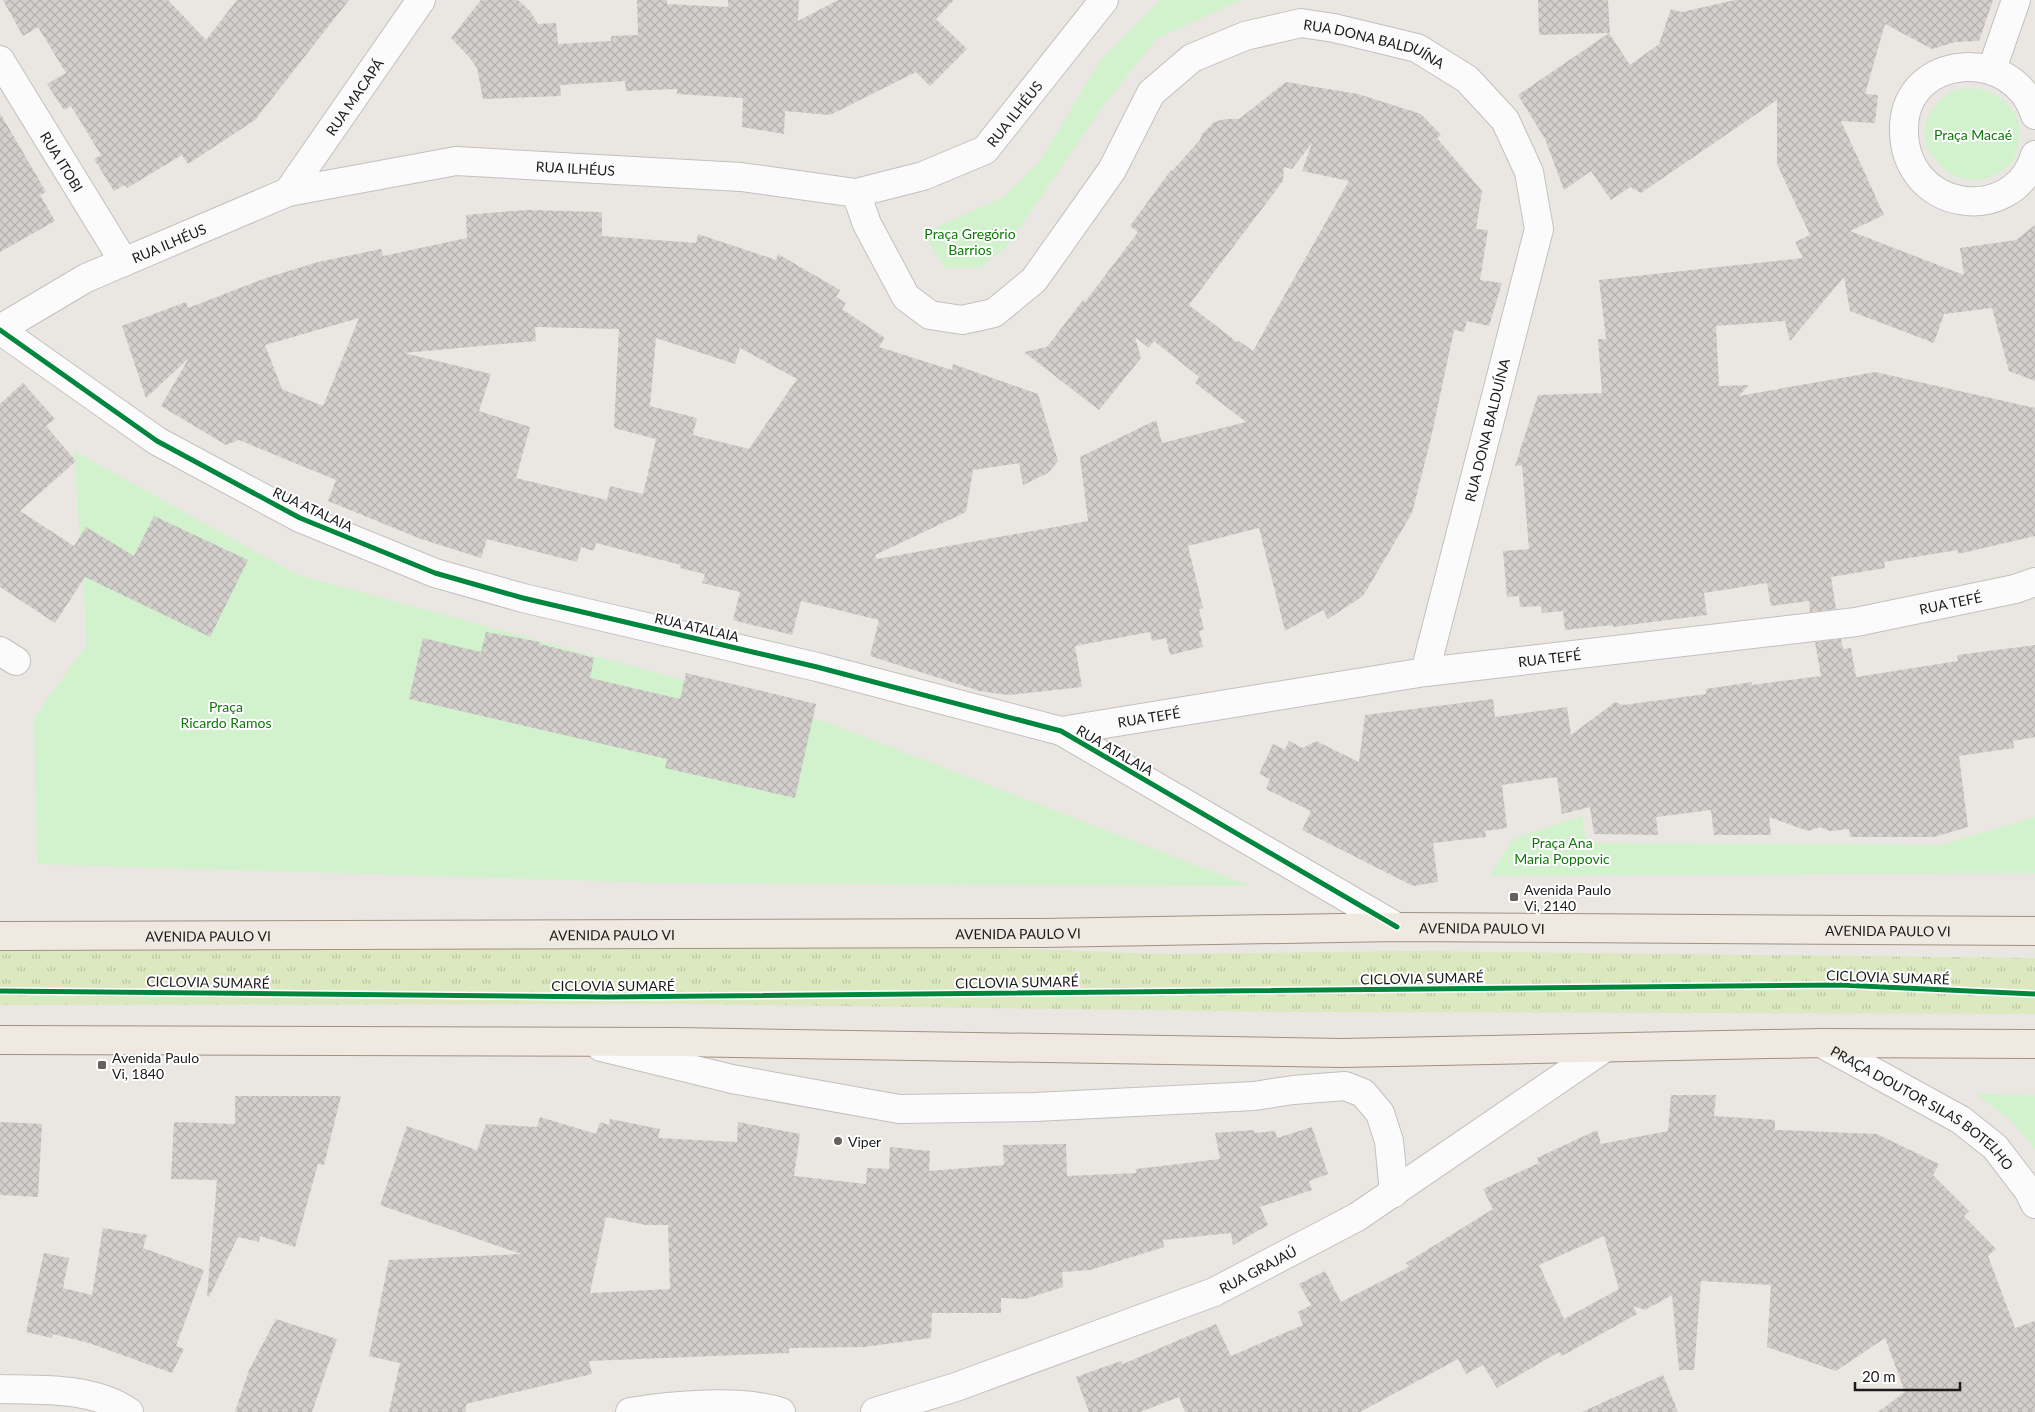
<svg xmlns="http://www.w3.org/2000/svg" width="2035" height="1412" font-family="Lato,sans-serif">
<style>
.grass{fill:url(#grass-tufts)}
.park{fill:#d2f1cd}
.building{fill:url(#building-cross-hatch);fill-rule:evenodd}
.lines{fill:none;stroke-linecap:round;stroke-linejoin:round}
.street-casing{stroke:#c2c1bf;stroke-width:30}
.primary-casing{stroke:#a09180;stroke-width:30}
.street{stroke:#fcfbfb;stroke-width:28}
.primary{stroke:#f0e9e2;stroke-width:28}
.cycleway-casing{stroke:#fff;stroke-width:8}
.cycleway{stroke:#00873e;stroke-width:5}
.poi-dot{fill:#636261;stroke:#fff;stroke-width:2}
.labels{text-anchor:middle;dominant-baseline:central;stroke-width:4;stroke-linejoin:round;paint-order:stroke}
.street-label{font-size:14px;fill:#1b1b1b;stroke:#fff}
.park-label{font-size:14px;fill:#0f780a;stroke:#fff}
.poi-label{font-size:14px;fill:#1b1b1b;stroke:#fff;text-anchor:start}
</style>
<defs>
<pattern id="grass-tufts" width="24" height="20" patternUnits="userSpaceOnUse" patternTransform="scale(1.25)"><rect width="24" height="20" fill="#dbe8c0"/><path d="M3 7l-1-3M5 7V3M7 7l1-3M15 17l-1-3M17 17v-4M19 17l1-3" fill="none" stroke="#bbc6a4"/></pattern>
<pattern id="building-cross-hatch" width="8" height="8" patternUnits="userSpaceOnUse" patternTransform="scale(1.25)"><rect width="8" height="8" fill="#d2cfcc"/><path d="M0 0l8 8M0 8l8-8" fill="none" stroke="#b4b1af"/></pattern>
</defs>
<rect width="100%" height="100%" fill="#eae7e3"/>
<path class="grass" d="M907,945L1161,954L1411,951L2035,958V1014L1295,1012L679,1004L0,1005V951Z"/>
<g class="park">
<path d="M1160,0H1241L1156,39L1106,102L1006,247L980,268H945L923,233L1004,197L1040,161L1099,62Z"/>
<path d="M1976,88C2004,95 2028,116 2017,148C2016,152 2015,159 2012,162C2010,166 2004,169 2000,172C1974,191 1941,175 1928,148C1917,126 1934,98 1957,90C1962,88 1970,89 1976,88Z"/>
<path d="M74,451L298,575L683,680L826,722L1250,886L664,883L37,864L34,718L87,644Z"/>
<path d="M1582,816L1587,843L1941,845L2035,817V873L1490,876L1513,839Z"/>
<path d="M1976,1094L2035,1095V1149L2012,1121Z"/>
</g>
<g class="building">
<path d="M3,0H168L206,40L237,0H349L255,120L188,164L182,155L127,188L125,185L114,191L94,159L101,155L71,106L64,110L47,84L66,73L38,27L23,36Z"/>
<path d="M481,0H518L530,11L538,24L556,23L558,44L611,41V36L638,35L637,0H667V4L728,7V0H799L798,21L838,0H954L936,19L967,49L930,86L916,72L830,115L785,111L784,134L742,127L743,98L677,94V89L626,91L625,81L560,85L561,96L483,99L477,68L470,58L451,38Z"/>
<path d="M1538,0H1608L1610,33L1539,35Z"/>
<path d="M1735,0H1993L1979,41L1955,42L1932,49L1885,24L1865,94L1878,95L1875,123L1841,121L1884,215L1850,231L1964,275L1960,248L2016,240L2035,225V381L2009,371L1992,308L1944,314L1934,343L1850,311L1844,277L1790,341L1785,321L1716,326L1719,386L1749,385L1739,396L1875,372L2035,408V536L1958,554V550L1884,562L1885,568L1831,577L1836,609L1810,612L1809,601L1771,606L1767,583L1704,593L1707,615L1613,627V625L1565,630L1563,611L1542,613L1541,606L1520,607L1519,596L1507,597L1503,551L1529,549L1522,465L1515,466L1538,395L1602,393L1598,339H1606L1599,280L1803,258L1795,242L1810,235L1777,164V100L1641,193L1630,187L1611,200L1591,171L1564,190L1545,139L1518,95L1609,33L1630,65L1659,44L1671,9L1682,12Z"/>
<path d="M1286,82L1358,94L1421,114L1441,135L1437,138L1482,191L1476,229L1488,230L1480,280L1502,283L1489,326L1467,321L1464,332L1454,330L1431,438L1412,513L1363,596L1328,619L1323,610L1285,631L1259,528L1188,546L1203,608L1199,609L1204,630L1199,631L1203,647L1170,655L1166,638L1152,641L1150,632L1075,646L1082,687L1008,695L980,691L870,656L879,620L801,601L792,635L733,620L740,592L702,583L705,574L680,568L681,565L596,543L594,551L581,547L577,562L487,539L481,558L421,539L328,501L336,480L239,440L226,445L161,406L189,358L146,398L122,326L186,302L188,308L266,278L318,262L381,249L383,256L467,238L466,215L526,210L602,212V236L696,243L698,234L776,260L778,254L840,290L836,297L846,303L842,309L885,338L879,347L952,370L953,364L1038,394L1058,461L1048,473L1023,485L1019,463L973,470L966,512L875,555L877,559L1088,521L1080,457L1156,420L1162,443L1246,422L1195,383L1199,377L1154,341L1149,348L1135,337L1141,358L1099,410L1024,352L1047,347L1083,300L1085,302L1138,232L1130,226L1171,170L1172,171L1200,140L1202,134L1214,122L1225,119H1239ZM1312,143L1302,171L1349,181L1253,351L1239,341L1237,342L1189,305L1283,181L1284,167L1292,169ZM359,318L323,406L282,389L265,345ZM535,327L619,329L614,428L656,439L643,494L610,486L607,500L516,478L530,427L479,411L491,374L404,353L536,341ZM656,338L735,364L740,348L797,379L749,449L693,435L697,418L650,406Z"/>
<path d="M0,113L46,192L40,195L55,221L0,252Z"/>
<path d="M23,383L55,419L46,426L76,461L20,511L74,546L86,527L134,556L154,516L248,560L210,637L85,577L55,623L0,587V404Z"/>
<path d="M486,632L540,642V644L594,658L590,678L680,699L686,673L816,704L795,798L665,768L667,759L409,699L423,638L481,652Z"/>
<path d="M1841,639L1843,649L1851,648L1856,677L1958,661L1957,655L2035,645V737L2013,741L2014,748L1959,756L1968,827L1934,837H1850L1849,829L1830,831L1820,827L1808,831L1769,817L1771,835H1714L1711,810L1656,817L1658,835L1594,834L1590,807L1562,814L1557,777L1502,785L1507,828L1485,831L1486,837L1433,843L1438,882L1413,886L1302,830L1311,811L1266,789L1270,779L1259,774L1273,744L1285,750L1289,741L1303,748L1316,741L1359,762L1365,715L1493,699L1495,717L1567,707L1571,735L1615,702L1623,705L1706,694V689L1752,682V685L1821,676L1815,642Z"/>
<path d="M1671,1095H1716L1714,1116L1775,1120V1130L1877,1134L1939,1164L1933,1175L1969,1211L1964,1216L1996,1249L1988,1256L2015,1328L2035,1321V1412H1878L1905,1392L1885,1338L1836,1371L1767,1347L1771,1285L1701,1281L1694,1370H1679L1672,1295L1645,1310L1633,1306L1637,1314L1562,1356L1559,1352L1497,1388L1483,1365L1466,1374L1458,1359L1360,1412H1185L1179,1397L1140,1412H1089L1076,1377L1121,1361L1123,1364L1216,1324L1231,1356L1303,1325L1298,1312L1311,1305L1299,1284L1325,1271L1341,1302L1409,1267L1406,1263L1493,1209L1483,1189L1539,1163L1537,1158L1597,1130L1601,1144L1668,1131ZM1604,1236L1619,1289L1564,1319L1539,1265Z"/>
<path d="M235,1096H341L324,1165L318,1164L295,1247L260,1236L259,1242L238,1237L209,1297L207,1296L217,1180L171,1179L174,1122L235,1124Z"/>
<path d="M540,1117L596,1134L600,1122L609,1125L610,1119L660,1129L658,1138L737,1142L738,1122L800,1134L794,1176L866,1184L867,1168L889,1169L890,1147L930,1151L929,1171L1004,1165L1003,1145L1066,1144L1067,1176L1136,1173V1169L1220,1159L1215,1133L1254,1130L1255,1133L1275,1131L1277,1138L1312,1127L1328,1174L1309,1181L1312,1190L1260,1207L1268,1225L1233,1245L1231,1233L1163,1240L1164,1247L1090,1270L1062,1272L1063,1287L1025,1299L1001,1298V1313H932L931,1338L864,1347L789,1348V1353L589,1361L592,1374L466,1404V1412H389L400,1363L369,1356L389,1260L521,1254L380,1205L407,1126L477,1150L486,1124L537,1127ZM606,1217L646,1225H668L670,1289L590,1293Z"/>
<path d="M0,1122L42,1124L38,1197L0,1195Z"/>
<path d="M103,1228L147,1235L143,1248L204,1270L176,1346L184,1349L172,1373L89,1343L53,1334L52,1338L26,1332L44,1253L69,1258L63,1288L92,1295Z"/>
<path d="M276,1319L337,1339L312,1412H235L249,1370Z"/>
<path d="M1663,1375L1678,1412H1582Z"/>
</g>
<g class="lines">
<defs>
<g id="street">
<path id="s1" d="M0,60L124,262"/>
<path d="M1992,69L2016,0"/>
<path d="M2035,115C2014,46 1906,53 1904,127C1902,213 2014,227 2035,155"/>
<path id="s2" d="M288,192L421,0"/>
<path id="s3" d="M856,193L867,224L906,297L930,315L962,320L994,313L1034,280L1112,170L1151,93L1192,58L1245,36L1301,23L1334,28L1417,48L1467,79L1505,120L1529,172L1539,229L1425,672"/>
<path id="s4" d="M0,329L86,278L288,192L456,161L741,177L856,193L923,176L985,150L1104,0"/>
<path d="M0,330L157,441L300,518L435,573L523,598L817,667L1061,731L1397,927"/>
<path d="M0,651L16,661"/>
<path id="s5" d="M1061,731L1425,672L1856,622L2015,589L2035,582"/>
<path id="s6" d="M1821,1043L1961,1120L1995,1147L2028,1190L2035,1204"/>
<path d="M601,1047L732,1079L899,1109L1035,1107L1254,1096L1293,1090L1345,1086L1363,1093L1380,1113L1389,1141L1394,1193"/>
<path d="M0,1389C42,1390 93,1387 129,1412"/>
<path d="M630,1412C671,1405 741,1399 781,1412"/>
<path id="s7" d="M875,1412L956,1387L1214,1292L1357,1217L1603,1049"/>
</g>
<g id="primary">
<path id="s8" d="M0,936L1042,933L1397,927L2035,931"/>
<path d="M0,1040L677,1042L1342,1053L1821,1043L2035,1044"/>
</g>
</defs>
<use href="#street" class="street-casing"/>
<use href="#primary" class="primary-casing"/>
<use href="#street" class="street"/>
<use href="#primary" class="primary"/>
<defs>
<g id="cycleway">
<path d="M0,330L157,441L300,518L435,573L523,598L817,667L1061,731L1397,927"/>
<path d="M0,991L607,997L1840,985L2035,994"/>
</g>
</defs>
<use href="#cycleway" class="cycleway-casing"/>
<use href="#cycleway" class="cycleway"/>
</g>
<g class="poi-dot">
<rect x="1509" y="892" width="10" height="10" rx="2.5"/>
<rect x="97" y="1060" width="10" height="10" rx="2.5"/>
<circle cx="838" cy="1141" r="5"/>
</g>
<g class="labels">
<g class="street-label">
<text stroke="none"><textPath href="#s3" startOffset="729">RUA DONA BALDUÍNA</textPath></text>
<text stroke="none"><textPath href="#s2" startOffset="116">RUA MACAPÁ</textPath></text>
<text stroke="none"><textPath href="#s4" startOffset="1075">RUA ILHÉUS</textPath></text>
<text stroke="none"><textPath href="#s1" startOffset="119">RUA ITOBI</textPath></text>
<text stroke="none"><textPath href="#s4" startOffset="610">RUA ILHÉUS</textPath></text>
<text stroke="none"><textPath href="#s4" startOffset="190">RUA ILHÉUS</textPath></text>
<text transform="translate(1487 430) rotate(-76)">RUA DONA BALDUÍNA</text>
<text transform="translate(313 509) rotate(25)">RUA ATALAIA</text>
<text stroke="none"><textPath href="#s5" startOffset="899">RUA TEFÉ</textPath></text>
<text transform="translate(697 627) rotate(13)">RUA ATALAIA</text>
<text stroke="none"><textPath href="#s5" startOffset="494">RUA TEFÉ</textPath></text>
<text stroke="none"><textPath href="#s5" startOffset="89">RUA TEFÉ</textPath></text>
<text transform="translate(1115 750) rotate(30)">RUA ATALAIA</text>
<text stroke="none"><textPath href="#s8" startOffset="1482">AVENIDA PAULO VI</textPath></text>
<text stroke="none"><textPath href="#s8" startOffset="1888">AVENIDA PAULO VI</textPath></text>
<text stroke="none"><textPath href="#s8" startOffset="1018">AVENIDA PAULO VI</textPath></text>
<text stroke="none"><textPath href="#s8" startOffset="612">AVENIDA PAULO VI</textPath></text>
<text stroke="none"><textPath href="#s8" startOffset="208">AVENIDA PAULO VI</textPath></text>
<text transform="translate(1888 977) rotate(2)">CICLOVIA SUMARÉ</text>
<text transform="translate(1422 978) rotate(-1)">CICLOVIA SUMARÉ</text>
<text transform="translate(208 982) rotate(1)">CICLOVIA SUMARÉ</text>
<text transform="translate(1017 982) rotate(-1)">CICLOVIA SUMARÉ</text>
<text x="613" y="985">CICLOVIA SUMARÉ</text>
<text stroke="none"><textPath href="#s6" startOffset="121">PRAÇA DOUTOR SILAS BOTELHO</textPath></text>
<text stroke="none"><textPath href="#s7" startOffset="409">RUA GRAJAÚ</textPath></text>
</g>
<g class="park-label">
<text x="1973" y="134">Praça Macaé</text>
<text x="970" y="233">Praça Gregório<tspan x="970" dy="16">Barrios</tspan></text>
<text x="226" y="706">Praça<tspan x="226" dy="16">Ricardo Ramos</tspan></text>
<text x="1562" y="842">Praça Ana<tspan x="1562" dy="16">Maria Poppovic</tspan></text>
</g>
<g class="poi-label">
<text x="1524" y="889">Avenida Paulo<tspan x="1524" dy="16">Vi, 2140</tspan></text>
<text x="112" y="1057">Avenida Paulo<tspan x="112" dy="16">Vi, 1840</tspan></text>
<text x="848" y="1141">Viper</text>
</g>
</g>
<path d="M1855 1382v8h105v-8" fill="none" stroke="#1b1b1b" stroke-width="2.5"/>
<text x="1862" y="1382" font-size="15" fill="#1b1b1b" stroke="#ffffff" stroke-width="4" paint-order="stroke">20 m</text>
</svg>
